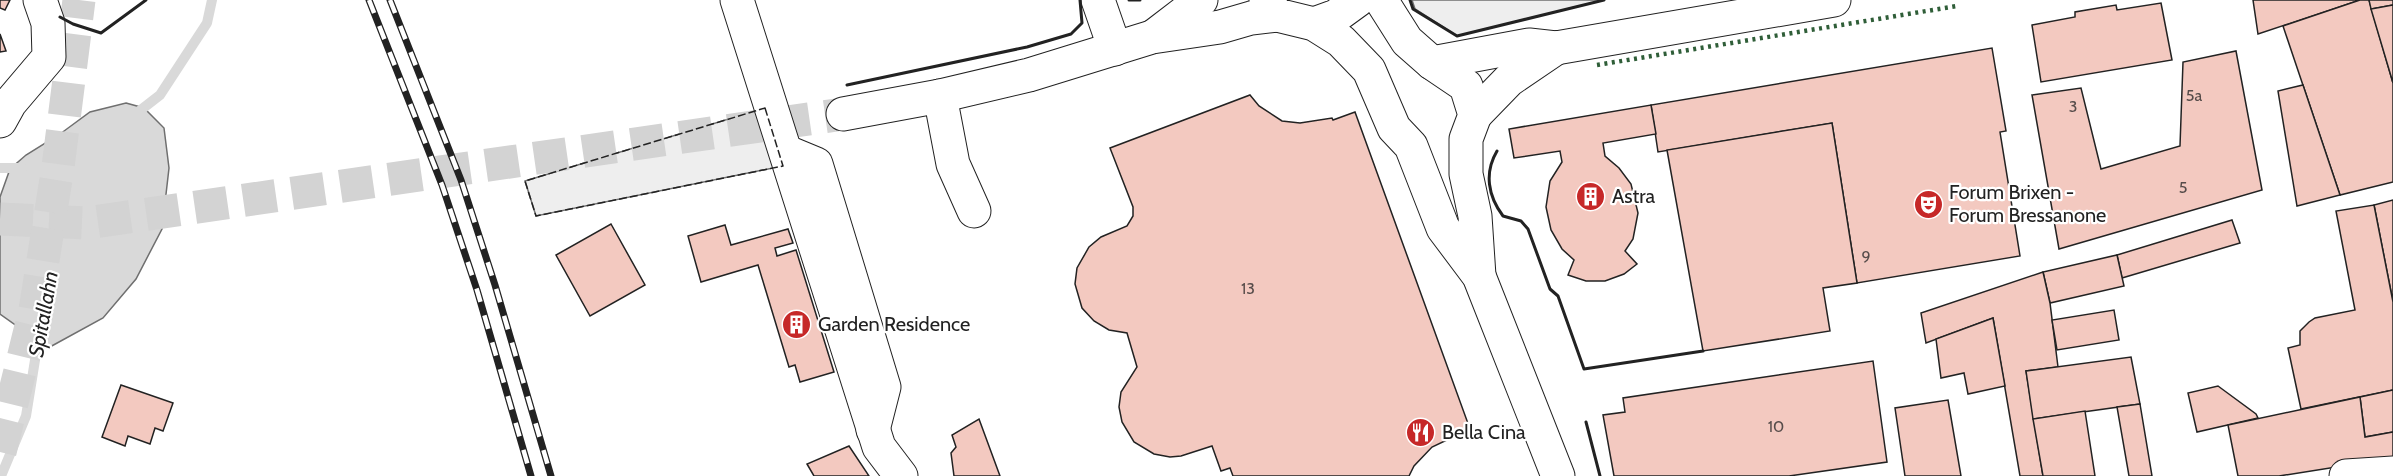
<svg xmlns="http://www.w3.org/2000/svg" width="2393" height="476" font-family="Cabin,sans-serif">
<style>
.green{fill:#eee;stroke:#6f6f6f;stroke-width:1.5}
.water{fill:#d9d9d9;stroke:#6f6f6f;stroke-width:1.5}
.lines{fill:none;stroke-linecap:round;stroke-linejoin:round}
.stream{stroke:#d9d9d9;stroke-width:10}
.building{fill:#f3c9c0;stroke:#222;stroke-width:1.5}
.major-tunnel{stroke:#d3d3d3;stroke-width:33;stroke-dasharray:33 16;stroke-linecap:butt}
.minor-casing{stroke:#222;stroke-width:35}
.major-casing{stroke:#222;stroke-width:35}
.minor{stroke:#fff;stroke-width:33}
.major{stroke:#fff;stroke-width:33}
.rail-casing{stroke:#222;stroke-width:7}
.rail{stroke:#fff;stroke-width:4.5;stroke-dasharray:14;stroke-linecap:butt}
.hedge{stroke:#2f5e38;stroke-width:4.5;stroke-dasharray:3 4.5;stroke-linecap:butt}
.fence{stroke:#222;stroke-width:1.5;stroke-dasharray:8 3;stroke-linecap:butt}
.wall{stroke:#222;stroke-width:3}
.labels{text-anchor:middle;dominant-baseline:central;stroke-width:4.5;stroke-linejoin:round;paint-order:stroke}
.number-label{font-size:16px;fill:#564c4a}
.poi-label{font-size:20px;fill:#222;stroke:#fff;text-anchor:start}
.water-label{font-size:21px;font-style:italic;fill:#222;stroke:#fff}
</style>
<rect width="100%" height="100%" fill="#fff"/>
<g class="green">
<path d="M1412,0H1604L1457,36L1415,9Z"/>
<path d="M765,108L783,166L536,216L525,181Z"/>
</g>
<path class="water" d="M126,103L144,108L164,128L169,168L162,229L136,279L103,318L48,348L0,314V197L10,169L26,155L60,134L90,112Z"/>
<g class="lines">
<g class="stream">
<path d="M133,116L160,95L207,23L212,0"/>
<path d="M0,168H22"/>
<path d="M1,476L26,416L40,329"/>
</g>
</g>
<g class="building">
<path d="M0,0H10L5,10L0,8Z"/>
<path d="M2253,0H2360L2258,34Z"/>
<path d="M2360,0H2369L2393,83V182L2340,195L2283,26Z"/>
<path d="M2369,0H2393V5L2371,9Z"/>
<path d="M2161,3L2172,60L2041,82L2032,25L2075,17V12L2116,5L2117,10Z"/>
<path d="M2393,5V83L2371,9Z"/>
<path d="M0,34L6,51L0,52Z"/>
<path d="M1992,48L2006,131L2000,132L2020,256L1857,283L1832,123L1658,152L1651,105Z"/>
<path d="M2236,51L2262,190L2059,249L2032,95L2081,88L2101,169L2180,146L2183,62Z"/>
<path d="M2303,85L2340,195L2297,206L2278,91Z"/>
<path d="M1250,95L1259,106L1282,121L1300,123L1332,118L1333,120L1355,112L1470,429L1432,447L1414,466L1409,476H1233L1230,468L1221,471L1212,446L1181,456L1170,457L1154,454L1134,442L1122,422L1119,407L1121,392L1137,367L1127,333L1109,330L1094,321L1082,308L1075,284L1077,268L1089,247L1101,237L1127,226L1133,216V207L1110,148Z"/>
<path d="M1651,105L1656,134L1603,143L1605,156L1619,168L1631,184L1638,213L1633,239L1625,251L1637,264L1624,274L1605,281H1586L1568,275L1574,260L1562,249L1551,230L1546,207L1550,181L1562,162L1560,151L1514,158L1509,129Z"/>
<path d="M1832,123L1857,283L1823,288L1830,331L1703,351L1667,150Z"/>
<path d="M2393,200V302L2374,205Z"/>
<path d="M2374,205L2393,302V390L2301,409L2288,348L2300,345V331L2309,322L2315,318L2355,310L2336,211Z"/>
<path d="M2232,220L2240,243L2122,278L2117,255Z"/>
<path d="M611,224L645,285L590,316L556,255Z"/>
<path d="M725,225L731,245L788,229L793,243L775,248L777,256L796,250L834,372L800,382L795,365L789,367L758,265L701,282L688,236Z"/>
<path d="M2117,255L2124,286L2050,303L2043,272Z"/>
<path d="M2043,272L2050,303L2058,367L2026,371L2043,476H2020L1993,318L1926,343L1921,313Z"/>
<path d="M2114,310L2119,340L2057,350L2052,320Z"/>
<path d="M1993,318L2005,386L1968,394L1964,373L1941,378L1936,339Z"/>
<path d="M2131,357L2140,404L2033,419L2026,371Z"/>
<path d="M1873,361L1887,462L1789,476H1614L1603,415L1625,412L1623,398Z"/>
<path d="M121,385L173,403L163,431L155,428L150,444L128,436L125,446L102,437Z"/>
<path d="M2218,386L2256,414L2258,418L2197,432L2188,393Z"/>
<path d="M2393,390V432L2365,437L2360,397Z"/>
<path d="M2360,397L2365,437L2393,432V458L2279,476H2238L2228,425Z"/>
<path d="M1948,400L1961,476H1905L1895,408Z"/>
<path d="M2140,404L2152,476H2129L2117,407Z"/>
<path d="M2085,411L2095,476H2043L2033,419Z"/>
<path d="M979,419L1000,476H954L951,453L956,447L952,435Z"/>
<path d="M849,446L869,476H814L807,464Z"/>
</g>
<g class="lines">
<g class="major-tunnel">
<path d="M0,219L86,223L843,114"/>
<path d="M0,452L35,310L58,167L79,0"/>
</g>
<defs>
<g id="minor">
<path d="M737,0L879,447L901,476"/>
<path d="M1098,0L1115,49"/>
<path d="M1432,63L1529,45L1556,48L1834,0"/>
<path d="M940,96L953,164L974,211"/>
<path d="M1475,115L1509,80L1556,48"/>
<path d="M0,121L10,103L49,57L48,23L40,0"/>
<path d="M787,152L816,164L884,387L873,430"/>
<path d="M2346,476L2393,473"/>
</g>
<g id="major">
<path d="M1266,0L1277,15L1314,24L1341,41L1369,70L1394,128L1411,146L1443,228L1479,276L1558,476"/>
<path d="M1381,0L1407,41L1432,63L1466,86L1475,115L1466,139V174L1475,216L1479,276"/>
<path d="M1314,24L1336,16L1358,0"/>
<path d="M1154,36L1201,0"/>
<path d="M843,114L940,96L1029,75L1152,37L1220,27L1251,18L1277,15"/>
</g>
</defs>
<use href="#minor" class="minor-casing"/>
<use href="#major" class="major-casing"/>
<use href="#minor" class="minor"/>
<use href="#major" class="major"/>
<defs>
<g id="rail">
<path d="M369,0L442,185L477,290L531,476"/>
<path d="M390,0L461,180L495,285L551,476"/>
</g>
</defs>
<use href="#rail" class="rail-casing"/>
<use href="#rail" class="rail"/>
<path class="hedge" d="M1597,65L1957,6"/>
<path class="fence" d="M765,108L783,166L536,216L525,181Z"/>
<g class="wall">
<path d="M1129,0H1140"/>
<path d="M1410,0L1413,9L1457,36L1604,0"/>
<path d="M60,17L73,24L101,33L146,0"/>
<path d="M847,85L1027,47L1071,34L1082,23L1080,0"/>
<path d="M1497,151C1484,173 1488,196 1503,216L1521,221L1528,229L1550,289L1558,296L1584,369L1703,351"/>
<path d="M1586,422L1600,476"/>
</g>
</g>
<defs>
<symbol id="building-disc" viewBox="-11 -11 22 22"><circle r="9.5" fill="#c62828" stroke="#fff"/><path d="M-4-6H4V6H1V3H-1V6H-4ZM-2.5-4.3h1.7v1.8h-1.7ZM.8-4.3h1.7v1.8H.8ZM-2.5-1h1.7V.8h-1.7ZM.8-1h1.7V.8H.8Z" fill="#fff"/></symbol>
<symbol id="theatre-disc" viewBox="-11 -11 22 22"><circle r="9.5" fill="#c62828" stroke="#fff"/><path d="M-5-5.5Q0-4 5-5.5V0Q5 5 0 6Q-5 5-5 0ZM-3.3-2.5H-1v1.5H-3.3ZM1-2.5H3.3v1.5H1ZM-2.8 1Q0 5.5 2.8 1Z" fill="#fff"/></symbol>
<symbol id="restaurant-disc" viewBox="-11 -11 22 22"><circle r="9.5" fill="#c62828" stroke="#fff"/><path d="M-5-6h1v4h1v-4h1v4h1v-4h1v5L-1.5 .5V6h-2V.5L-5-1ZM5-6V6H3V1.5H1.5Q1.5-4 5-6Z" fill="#fff"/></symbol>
</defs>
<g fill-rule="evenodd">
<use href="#building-disc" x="1574" y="180" width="33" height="33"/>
<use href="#theatre-disc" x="1912" y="188" width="33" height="33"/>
<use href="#building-disc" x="780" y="308" width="33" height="33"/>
<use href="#restaurant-disc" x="1404" y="416" width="33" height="33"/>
</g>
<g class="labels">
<g class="number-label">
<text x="2194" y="95">5a</text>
<text x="2073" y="106">3</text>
<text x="2183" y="187">5</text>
<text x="1866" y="256">9</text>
<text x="1248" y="288">13</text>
<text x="1776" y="426">10</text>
</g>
<g class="poi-label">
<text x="1949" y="192">Forum Brixen -<tspan x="1949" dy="23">Forum Bressanone</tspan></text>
<text x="1612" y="196">Astra</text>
<text x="818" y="324">Garden Residence</text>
<text x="1442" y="432">Bella Cina</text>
</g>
<g class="water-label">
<text transform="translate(43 314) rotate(-80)">Spitallahn</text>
</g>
</g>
</svg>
